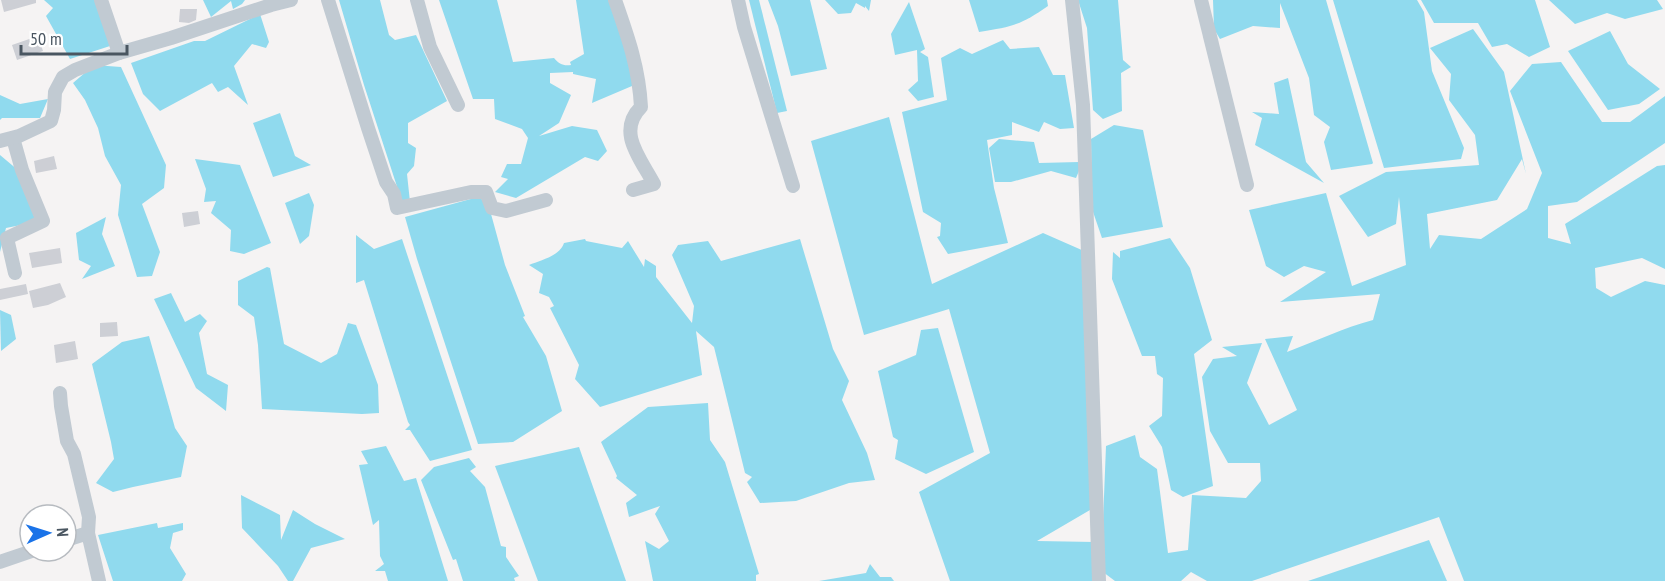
<svg xmlns="http://www.w3.org/2000/svg" width="1665" height="581" font-family="'PT Sans Narrow',sans-serif">
<style>
.water{fill:#90daee}
.building{fill:#cdcfd5}
.lines{fill:none;stroke-linecap:round;stroke-linejoin:round}
.minor{stroke:#c1cad2;stroke-width:14}
</style>
<rect width="100%" height="100%" fill="#f5f3f3"/>
<g class="water">
<path d="M44,0H95L110,46L70,59L46,16L53,8Z"/>
<path d="M203,0H245L242,4L233,9L231,1L211,17Z"/>
<path d="M339,0H380L389,35L395,40L416,35L447,101L408,123V143L416,148L414,166L407,174L410,202L403,205L364,85Z"/>
<path d="M439,0H497L513,62L554,58C559,64 563,66 571,65L570,62L584,54L576,0H610L636,67L632,86L592,103L596,79L573,74V72L550,73V83L571,95L559,123L539,136L572,126L597,130L607,151L598,161L585,157L516,198L495,192L508,179L501,177L507,164H521L528,138L522,129L495,119L494,99H473Z"/>
<path d="M749,0H759L787,111L777,113Z"/>
<path d="M768,0H810L827,69L791,76L778,26Z"/>
<path d="M825,0H871L869,11L865,6V8L856,3L851,13L838,14Z"/>
<path d="M969,0H1047L1048,6C1021,25 1011,27 979,32Z"/>
<path d="M1078,0H1118L1123,60L1131,67L1121,73L1122,111L1103,119L1093,110L1087,28Z"/>
<path d="M1213,0H1326L1373,163L1372,164L1331,170L1324,142L1330,127L1314,115L1309,78L1280,3V28L1253,26L1220,39L1214,29Z"/>
<path d="M1333,0H1417L1424,12L1432,71L1464,148L1461,159L1384,168Z"/>
<path d="M1421,0H1535L1550,47L1529,57L1507,44L1492,47L1478,23H1434Z"/>
<path d="M1549,0H1657L1663,9L1625,19L1607,13L1575,24Z"/>
<path d="M909,2L925,49L920,52L928,57L934,97L918,101L908,90L918,81L917,50L895,55L891,34Z"/>
<path d="M260,14L269,42L266,48L252,44L234,66L248,105L228,87L218,92L212,83L160,111L143,94L131,63L194,41H205Z"/>
<path d="M1473,29L1504,72L1526,174L1522,159L1497,200L1427,214L1430,249L1439,235L1481,239L1527,209L1542,173L1510,91L1532,64L1561,62L1602,122H1630L1665,96V143L1577,202L1548,206V238L1571,244L1565,224L1657,166L1665,165V269L1642,258L1595,268L1596,288L1611,297L1645,281L1665,285V581H1464L1439,517L1252,581H1207L1191,572L1181,581H1115L1103,572L1102,547L1106,446L1135,435L1140,457L1157,469L1168,553L1188,550L1192,495L1246,498L1261,481L1260,463H1228L1210,431L1202,377L1213,359L1237,356L1222,347L1262,343L1247,383L1269,425L1297,410L1265,339L1293,336L1287,352C1316,341 1343,328 1373,320L1380,294L1280,302L1326,272L1304,266L1284,277L1266,266L1249,210L1326,193L1352,286L1406,265L1399,197L1396,224L1368,237L1339,196L1386,172L1479,165L1475,135L1449,100L1451,74L1430,48Z"/>
<path d="M1610,31L1628,64L1660,89L1639,104L1608,110L1568,51Z"/>
<path d="M1003,40L1010,49L1039,47L1053,75H1065L1074,128L1060,129L1044,122L1039,132L1012,122V135L987,140L994,188L1008,243L948,254L937,237L940,236L941,223L923,212L902,112L947,100L941,58L960,48L972,54Z"/>
<path d="M94,65L121,67L166,165L164,188L142,204L160,252L152,276L137,277L118,215L121,185L105,156L98,128L85,100L73,83Z"/>
<path d="M1288,78L1306,162L1324,183L1255,145L1262,118L1252,112L1279,114L1274,83Z"/>
<path d="M0,95L20,104L48,99L40,118H2L0,120Z"/>
<path d="M280,113L295,156L311,165L273,177L253,123Z"/>
<path d="M889,117L932,284L1043,233L1084,251L1093,479L1090,510L1037,541L1095,542L1096,581H950L919,492L990,453L949,309L864,335L811,141Z"/>
<path d="M1114,125L1143,130L1163,227L1102,238L1092,209L1091,139Z"/>
<path d="M999,139L1034,142L1039,163L1079,162L1081,166L1076,178L1051,171L1011,182H995L989,148Z"/>
<path d="M0,155L19,171L36,222L6,228L0,252Z"/>
<path d="M195,159L240,165L271,243L244,254L230,251L231,230L211,213L216,201L204,202L206,189Z"/>
<path d="M309,193L314,205L309,236L300,244L285,203Z"/>
<path d="M478,197L488,203L505,265L525,316L523,317L546,356L562,411L513,442L478,444L417,259L405,217Z"/>
<path d="M106,217L102,234L115,266L82,279L91,266L79,260L76,233Z"/>
<path d="M356,235L374,249L402,239L472,450L430,461L410,430H405L410,425L408,422L364,280L356,283Z"/>
<path d="M1170,238L1190,268L1212,340L1194,354L1213,486L1183,497L1171,490L1162,447L1149,426L1162,416L1163,378L1157,374L1155,356H1142L1112,279L1113,252L1120,258V251Z"/>
<path d="M585,239L586,241L622,248L628,241L644,267L645,259L656,266V277L692,323L694,306L672,255L678,245L708,241L721,261L800,239L833,349L849,381L842,400L867,453L875,480L849,483L796,501L760,503L747,482L752,477L745,473L714,347L696,331L702,375L600,407L575,379L579,365L550,308L554,306L549,297L539,293L543,274L529,265C541,260 560,256 564,243Z"/>
<path d="M267,267L270,268L284,344L321,363L337,354L348,323L356,325L378,385L379,413L362,414L262,409L258,345L254,317L238,305V281Z"/>
<path d="M171,293L185,322L200,314L207,321L199,333L207,374L228,385L226,411L196,388L154,299Z"/>
<path d="M0,310L11,315L16,339L1,351Z"/>
<path d="M938,328L974,452L926,474L895,459L898,440L893,437L878,371L916,355L921,330Z"/>
<path d="M149,336L175,428L187,446L181,477L133,487L113,492L96,483L114,459L111,442L92,364L122,342Z"/>
<path d="M708,403L710,440L725,462L759,574L756,575V581H653L645,541L659,549L669,541L655,514L660,506L629,517L626,503L637,495L616,478L617,476L601,442L648,407Z"/>
<path d="M386,446L404,481L416,478L448,581H388L385,571H375L384,564L380,556L379,520L373,525L359,465L368,464L361,451Z"/>
<path d="M579,447L626,581H538L495,466Z"/>
<path d="M469,458L476,467L470,471L485,487L501,546L506,547V557L519,576L514,578L515,581H463L456,559L453,560L421,480L434,467Z"/>
<path d="M241,495L280,515L281,540L293,510L315,524L345,539L311,548L293,581H288L278,566L242,528Z"/>
<path d="M157,523L158,528L183,523V530L173,533L170,548L186,574L182,581H113L98,535Z"/>
<path d="M1429,540L1447,581H1308Z"/>
<path d="M870,564L880,577H891L894,581H819L866,573Z"/>
</g>
<g class="building">
<path d="M1,0H36V3L4,12Z"/>
<path d="M180,9H197L196,20L189,23L179,22Z"/>
<path d="M38,36L43,51L17,60L12,45Z"/>
<path d="M54,156L57,169L36,173L34,161Z"/>
<path d="M198,211L200,224L184,227L182,213Z"/>
<path d="M60,248L62,263L32,268L29,253Z"/>
<path d="M60,283L66,297L48,305L33,308L29,291Z"/>
<path d="M26,284L28,294L0,300V289Z"/>
<path d="M117,322L118,336L100,337V323Z"/>
<path d="M75,341L78,359L56,363L54,345Z"/>
</g>
<g class="lines">
<g class="minor">
<path d="M101,0L119,53L171,38L271,5L291,0"/>
<path d="M328,0L368,128L386,182L394,194L397,208L471,192H486L492,208L506,211L546,200"/>
<path d="M417,0L430,47L458,105"/>
<path d="M615,0C628,37 639,68 641,107C616,132 641,159 654,184L633,190"/>
<path d="M738,0L744,27L793,186"/>
<path d="M1072,0L1083,105L1099,581"/>
<path d="M1201,0L1247,185"/>
<path d="M13,138L22,170L43,221L7,238L15,273"/>
<path d="M0,141L19,136L51,121L54,110L55,92L63,77L75,70L119,53"/>
<path d="M60,393L61,406L67,441L74,454L89,517L88,533L66,540"/>
<path d="M88,533L99,581"/>
<path d="M0,562L32,551"/>
</g>
</g>
<g transform="translate(48 533) rotate(87)"><circle r="28" fill="#ffffff" stroke="#b7bbc0" stroke-width="1.5"/>
<path d="M0-4.5L10 22L0 15L-10 22Z" fill="#1a73e8"/>
<text y="-9" font-size="16" font-weight="bold" text-anchor="middle" fill="#4a5661">N</text>
</g>
<path d="M21 45v9h106v-9" fill="none" stroke="#4a5661" stroke-width="3"/>
<text x="30" y="45" font-size="18" fill="#4a5661" stroke="#ffffff" stroke-width="4.5" paint-order="stroke">50 m</text>
</svg>
